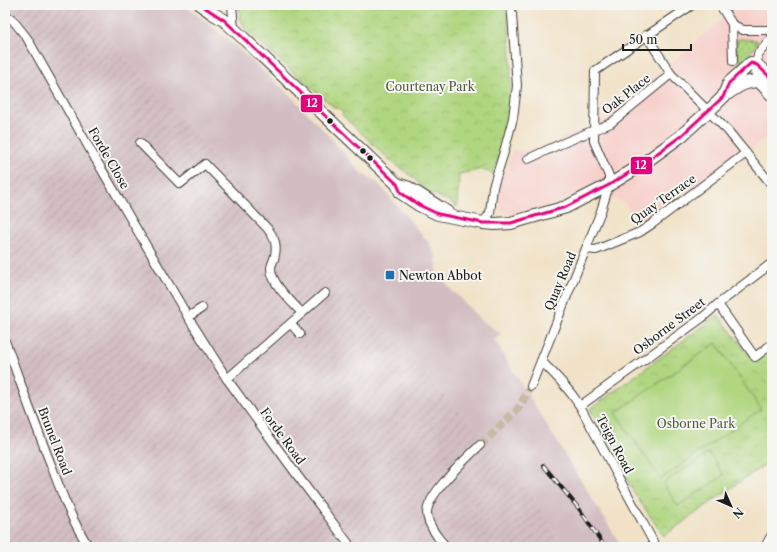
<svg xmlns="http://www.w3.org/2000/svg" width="777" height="552" font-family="'Libre Caslon Text',serif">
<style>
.built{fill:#f7d0cb}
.industrial{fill:url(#industrial-furrows)}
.railway{fill:#d2bec2}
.grass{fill:url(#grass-dots);stroke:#66794e}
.park{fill:url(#park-crowns);stroke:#66794e}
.pitch{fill:#b0d680;stroke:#66794e}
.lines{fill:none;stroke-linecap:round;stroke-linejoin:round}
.street-tunnel{stroke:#c6baa5;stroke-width:8;stroke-dasharray:8 4;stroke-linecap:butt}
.street-casing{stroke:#3c3a36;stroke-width:10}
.secondary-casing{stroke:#3c3a36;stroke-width:14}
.street{stroke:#fff;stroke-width:8}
.secondary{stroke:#fff;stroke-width:12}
.rail-casing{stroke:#1c1c1c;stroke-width:4}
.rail{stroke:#f6f6f2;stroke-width:2.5;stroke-dasharray:8;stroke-linecap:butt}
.bus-1-casing{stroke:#f6f6f2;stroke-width:6}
.bus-1{stroke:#e5007d;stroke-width:3}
.bus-dot{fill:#1c1c1c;stroke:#f6f6f2;stroke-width:1.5}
.poi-dot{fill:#1f6fb2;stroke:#f6f6f2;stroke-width:1.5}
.labels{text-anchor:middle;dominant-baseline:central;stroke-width:4;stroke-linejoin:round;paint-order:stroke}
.park-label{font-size:12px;fill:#505d3f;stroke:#f6f6f2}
.street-label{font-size:12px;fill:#1c1c1c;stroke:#f6f6f2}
.poi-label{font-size:12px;fill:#1c1c1c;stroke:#f6f6f2;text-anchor:start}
.line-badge{stroke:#f6f6f2;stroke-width:1.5}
.badge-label{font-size:11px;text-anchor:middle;font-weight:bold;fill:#fff}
</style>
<defs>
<pattern id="industrial-furrows" width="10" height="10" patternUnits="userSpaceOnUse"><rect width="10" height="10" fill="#d2bec2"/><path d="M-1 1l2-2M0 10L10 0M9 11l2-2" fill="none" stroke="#b4a3a6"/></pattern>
<pattern id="grass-dots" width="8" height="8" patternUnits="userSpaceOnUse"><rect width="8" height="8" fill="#b0d680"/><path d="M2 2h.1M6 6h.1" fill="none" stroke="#97b76e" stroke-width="1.8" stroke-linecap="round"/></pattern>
<pattern id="park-crowns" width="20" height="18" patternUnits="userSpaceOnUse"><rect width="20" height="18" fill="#b0d680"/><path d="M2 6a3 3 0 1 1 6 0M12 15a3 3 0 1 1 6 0" fill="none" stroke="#97b76e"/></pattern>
</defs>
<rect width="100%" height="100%" fill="#f6f6f2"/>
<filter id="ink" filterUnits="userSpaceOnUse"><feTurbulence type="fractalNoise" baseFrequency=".025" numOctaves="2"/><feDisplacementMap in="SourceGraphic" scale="8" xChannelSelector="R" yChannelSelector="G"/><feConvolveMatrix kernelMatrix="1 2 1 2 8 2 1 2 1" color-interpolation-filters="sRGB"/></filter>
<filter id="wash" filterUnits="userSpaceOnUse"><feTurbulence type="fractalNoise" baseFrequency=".012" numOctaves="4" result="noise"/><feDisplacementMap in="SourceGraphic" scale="16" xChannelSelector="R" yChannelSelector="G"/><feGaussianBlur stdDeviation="0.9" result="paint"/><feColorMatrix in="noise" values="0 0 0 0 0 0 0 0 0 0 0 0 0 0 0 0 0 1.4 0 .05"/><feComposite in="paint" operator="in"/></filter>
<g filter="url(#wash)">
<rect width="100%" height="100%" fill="#f1e2c7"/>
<path class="built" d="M738,5H772V133L645,229L624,202L611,198L616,188V174L551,206L513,217L507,214L501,209L497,197L499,184L513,150L526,153L609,118Z"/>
<path class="industrial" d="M5,5H78L318,269L324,265L416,361L439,390L493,444L513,474L538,504L562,547H5Z"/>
<path class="railway" d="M78,5H185L231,42L294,99L328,135L361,173L378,183L429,243L436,257L437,266L436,275L440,281L444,280L453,293L454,292L481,320L501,334L494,340L622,547H562L538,504L513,474L493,444L439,390L416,361L324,265L319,270Z"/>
<path class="grass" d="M739,39L757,40V45L743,61H738L736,41Z"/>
<g class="park">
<path d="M239,5H504L508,17L511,54L510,114L505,138L493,174L482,169L459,174L457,207L449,201L426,191L414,178L391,161L342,115L343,113L338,108H335L263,46L245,29L240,18Z"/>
<path d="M718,315L754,361L772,350V460L742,480L664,536L636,496L590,409Z"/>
</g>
<g class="pitch">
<path d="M716,343L761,409L661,479L615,413Z"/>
<path d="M709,453L724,475L678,506L663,483Z"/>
</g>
</g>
<g filter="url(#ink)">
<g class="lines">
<path class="street-tunnel" d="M480,445L518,409L531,386"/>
<defs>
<g id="street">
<path d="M232,5L234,29"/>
<path d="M720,5L732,24L733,61"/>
<path d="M5,15L12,19L27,38L92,153L188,317L227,379L297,475L348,543L350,547"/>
<path d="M732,24L743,30H772"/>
<path d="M646,35L671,74L728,131L772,185"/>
<path d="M759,81L756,72L758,54L772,38"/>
<path d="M140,143L180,184L205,164L267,228C275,238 278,246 274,259C273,262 271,265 271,268C271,284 292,302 302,313"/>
<path d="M528,159L556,146L611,123L671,74"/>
<path d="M483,223L490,213L493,187L504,152L513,118L517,86L512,14L510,5"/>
<path d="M586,249L596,250L640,232L652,224L746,153"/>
<path d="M718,304L755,357L772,344"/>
<path d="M188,317L202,308"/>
<path d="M291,324L300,334"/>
<path d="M5,341C21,384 36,427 53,470C63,497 73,523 89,547"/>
<path d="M541,361C556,375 569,389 580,406L656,547"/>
<path d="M227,379L325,293"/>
<path d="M531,386L601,211L609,185V176L594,141L595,71L692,5"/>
<path d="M580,406L702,318L718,304L772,263"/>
<path d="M447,547C443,544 440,540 437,536C432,529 427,521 427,513C427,494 466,459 480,445"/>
<path d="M765,547L772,534"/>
</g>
<g id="secondary">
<path d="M201,5L212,13L224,20L240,35L397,184L401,193L419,205L438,214L483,223L495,224L511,223L566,207L609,185L640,166L681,136L716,104L723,97L729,83L751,63L757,65L772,79"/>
<path d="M724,96C736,88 744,81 759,81L772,95"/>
<path d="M397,184L409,188L447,212"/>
</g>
</defs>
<use href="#street" class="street-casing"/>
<use href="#secondary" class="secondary-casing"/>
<use href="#street" class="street"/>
<use href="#secondary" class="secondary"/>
<defs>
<path id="rail" d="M543,465L580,510L605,547"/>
</defs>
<use href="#rail" class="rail-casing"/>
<use href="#rail" class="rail"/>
<defs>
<path id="bus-1" d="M201,5L224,20L240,35L397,184L401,193L419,205L438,214L483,223H511L566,207L609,185L640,166L681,136L723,97L729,83L751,63L757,65L772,79"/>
</defs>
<use href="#bus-1" class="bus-1-casing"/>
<use href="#bus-1" class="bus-1"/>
</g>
</g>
<g class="bus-dot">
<circle cx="330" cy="121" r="3.5"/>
<circle cx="363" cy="151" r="3.5"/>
<circle cx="370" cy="158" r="3.5"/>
</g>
<rect class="poi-dot" x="385" y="270" width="10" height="10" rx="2"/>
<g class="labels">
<g class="park-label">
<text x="430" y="86">Courtenay Park</text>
<text x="696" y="423">Osborne Park</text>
</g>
<g class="street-label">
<text transform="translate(626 94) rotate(-38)">Oak Place</text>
<text transform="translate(109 158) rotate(60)">Forde Close</text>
<text transform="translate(663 199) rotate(-35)">Quay Terrace</text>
<text transform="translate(560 281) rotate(-67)">Quay Road</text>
<text transform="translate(669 326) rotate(-37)">Osborne Street</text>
<text transform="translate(283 436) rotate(54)">Forde Road</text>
<text transform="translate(55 441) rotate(69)">Brunel Road</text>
<text transform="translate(615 444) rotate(62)">Teign Road</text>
</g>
<g class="poi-label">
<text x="399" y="275">Newton Abbot</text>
</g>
</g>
<g class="line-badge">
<rect x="300" y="94" width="23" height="19" rx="4" fill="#e5007d"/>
<rect x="630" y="156" width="23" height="19" rx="4" fill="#e5007d"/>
</g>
<g class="badge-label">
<text x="312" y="107">12</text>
<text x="641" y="169">12</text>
</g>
<rect width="777" height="552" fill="none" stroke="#f6f6f2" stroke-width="20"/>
<g transform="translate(731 506) rotate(135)" stroke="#f6f6f2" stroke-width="3" paint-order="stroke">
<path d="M0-3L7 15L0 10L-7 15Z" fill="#1c1c1c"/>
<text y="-6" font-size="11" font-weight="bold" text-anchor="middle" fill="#1c1c1c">N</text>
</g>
<path d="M623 44v6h68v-6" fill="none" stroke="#1c1c1c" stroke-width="2"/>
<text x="629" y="44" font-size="12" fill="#1c1c1c" stroke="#f6f6f2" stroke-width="3" paint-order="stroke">50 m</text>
</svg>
